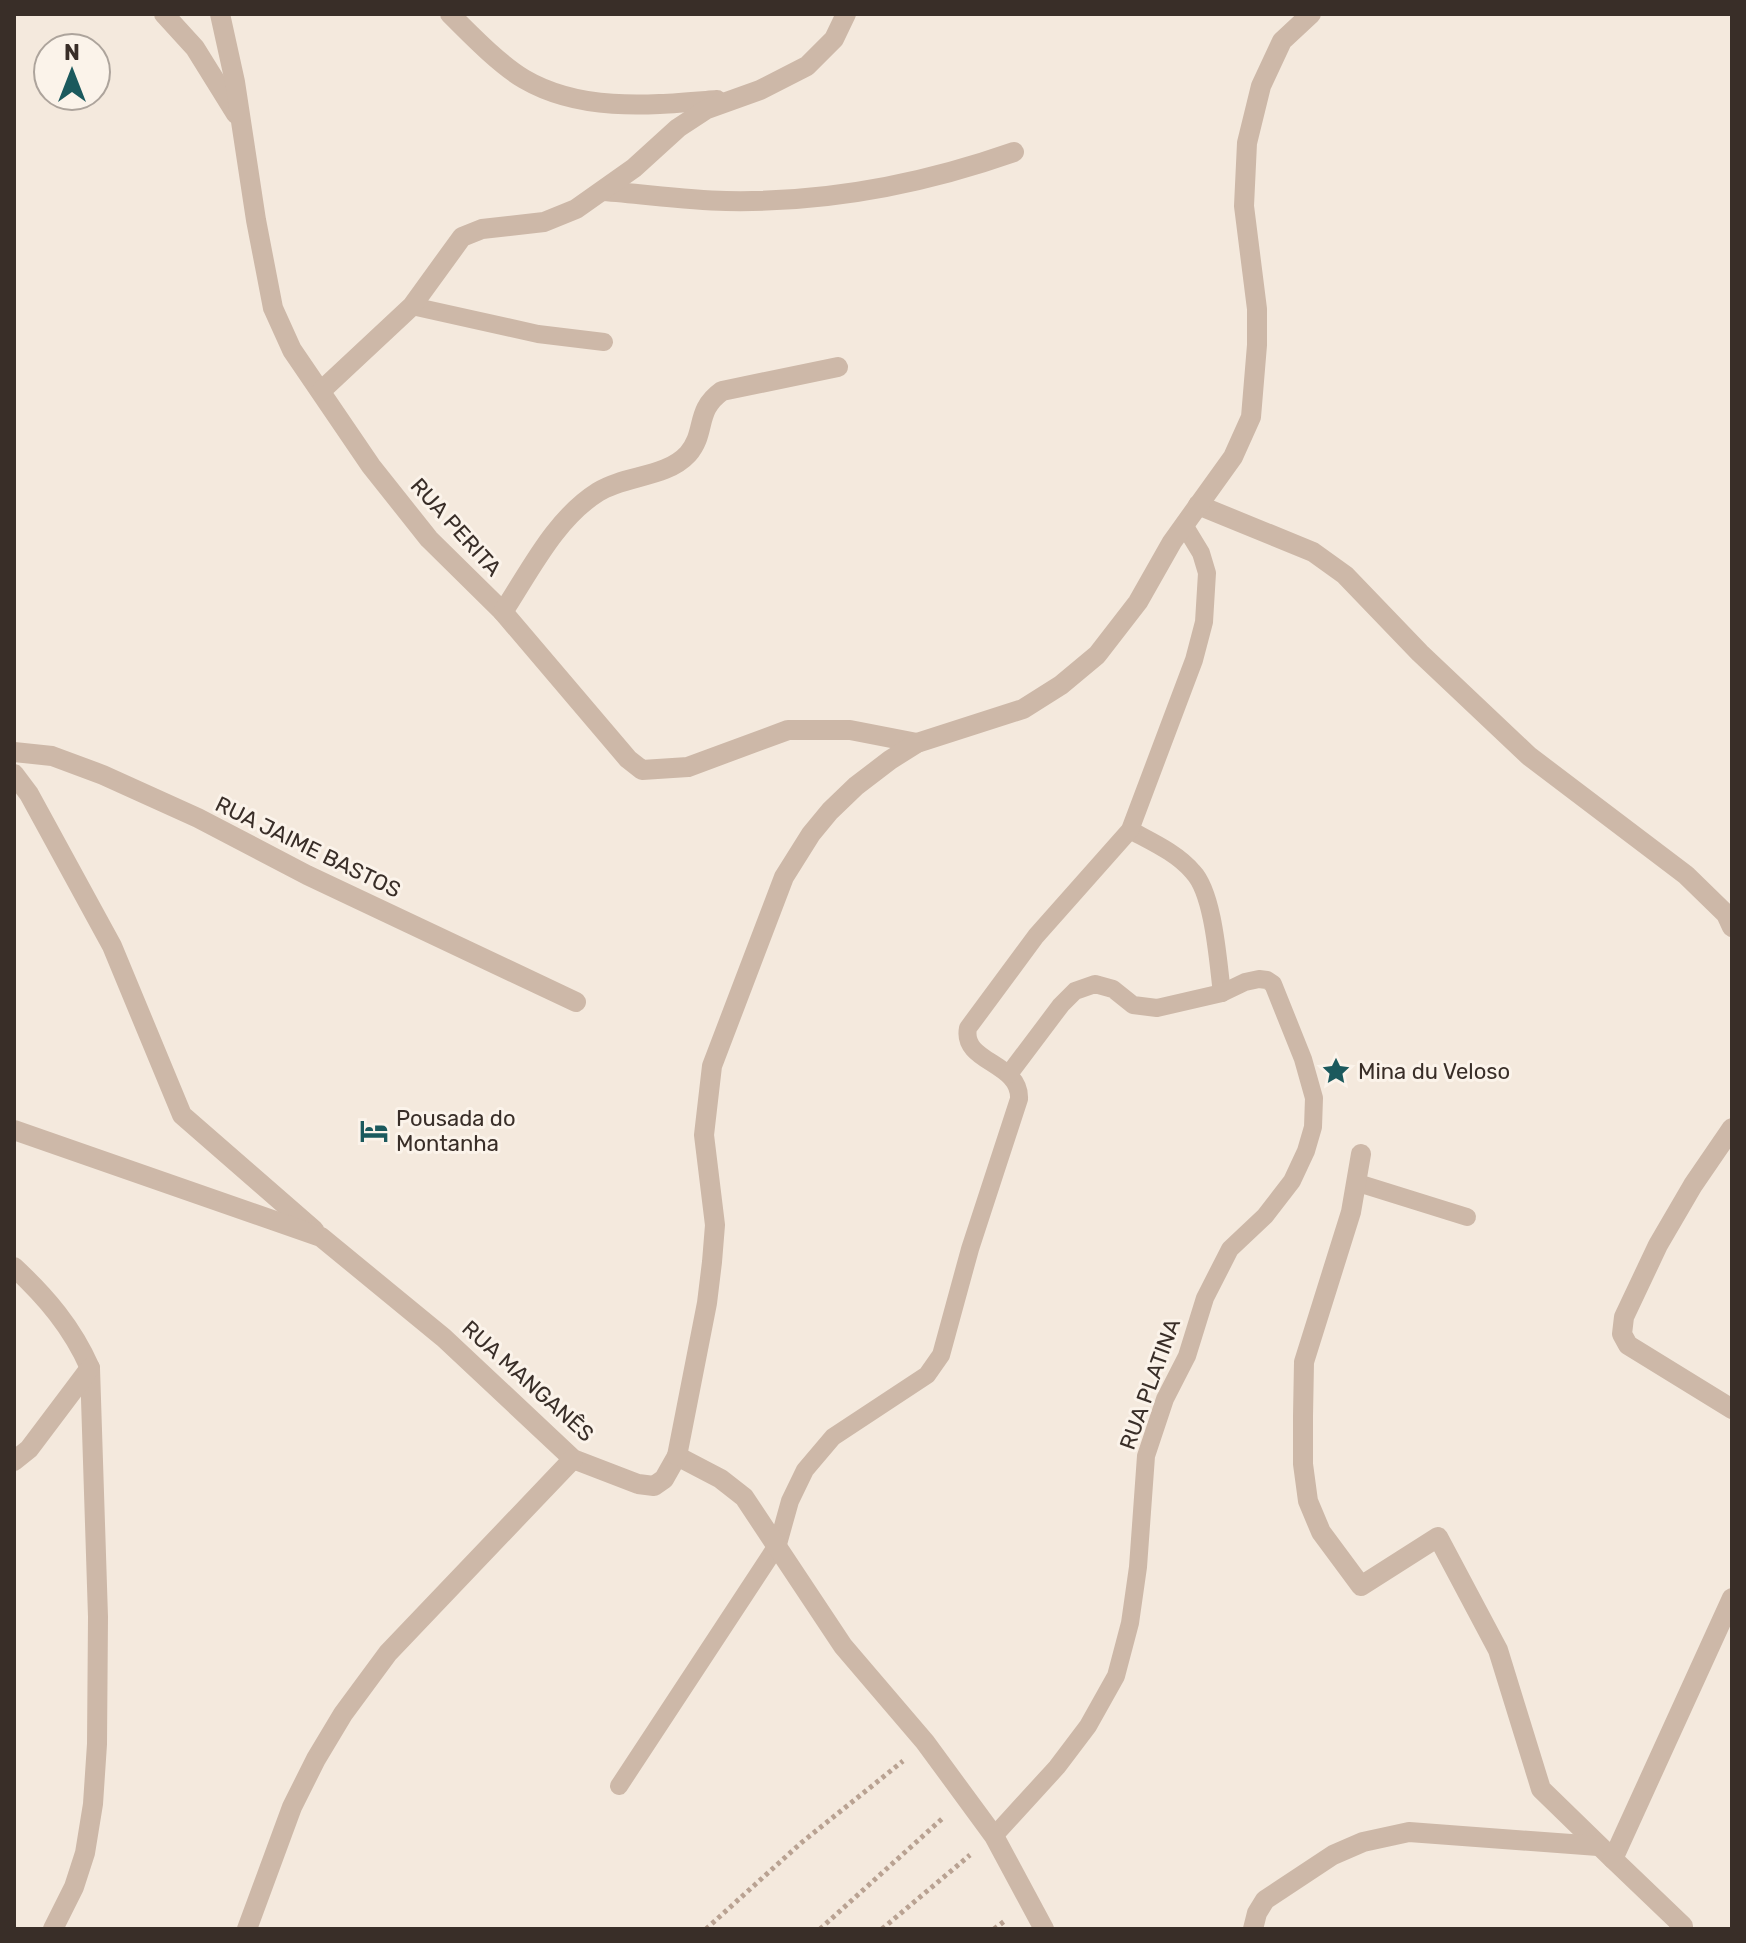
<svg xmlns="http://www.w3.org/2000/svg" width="1746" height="1943" font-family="Rubik,sans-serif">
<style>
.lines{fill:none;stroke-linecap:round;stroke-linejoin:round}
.path{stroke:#b9a292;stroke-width:5;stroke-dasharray:4 4;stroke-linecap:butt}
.lane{stroke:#cdb8a8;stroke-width:18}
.street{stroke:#cdb8a8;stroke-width:20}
.labels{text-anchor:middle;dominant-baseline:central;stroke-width:6;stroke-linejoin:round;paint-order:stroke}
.street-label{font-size:22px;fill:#392e28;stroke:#fbf3ea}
.poi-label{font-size:22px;fill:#392e28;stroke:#fbf3ea;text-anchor:start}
</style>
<rect width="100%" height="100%" fill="#f4e9dd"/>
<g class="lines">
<g class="path">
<path d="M706,1929L801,1843L903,1761"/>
<path d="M820,1929L944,1817"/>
<path d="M882,1929L970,1855"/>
<path d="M994,1929L1006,1920"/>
</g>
<g class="lane">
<path d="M412,306L538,334L604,342"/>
<path d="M1130,830C1152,842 1177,853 1193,872C1214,894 1218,963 1222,993"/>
<path d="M1358,1183L1467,1217"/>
<path d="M619,1786L778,1544L790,1501L805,1470L833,1437L927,1375L941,1355L970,1249L1019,1099C1021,1062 961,1063 968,1028L1036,936L1130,830L1194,660L1204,622L1207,573L1201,553L1184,525"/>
<path d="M994,1836L1057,1767L1088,1726L1116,1676L1130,1623L1138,1567L1146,1456L1165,1399L1187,1356L1205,1298L1230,1249L1265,1216L1292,1181L1306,1151L1313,1127L1314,1098L1303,1059L1273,984L1267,980L1259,979L1245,982L1222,993L1157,1008L1133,1005L1113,989L1095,984L1075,991L1061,1005L1009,1074"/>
</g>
<g class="street">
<path d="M164,14L195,48L236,114"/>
<path d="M220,14L235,82L256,220L273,308L292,350L371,466L429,539L503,612L628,759L642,770L688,767L788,730H850L917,743"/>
<path d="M450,14C471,35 499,64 524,79C582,113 653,105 717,100"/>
<path d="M603,191C644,194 685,200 726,201C825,203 920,185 1014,152"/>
<path d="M321,391L412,306L462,237L482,229L544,222L576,209L634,168L678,128L707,109L760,90L807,66L834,39L846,14"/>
<path d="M1198,505L1313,552L1345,575L1420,653L1529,756L1686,875L1726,914L1732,927"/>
<path d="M503,612C530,571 555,519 598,492C625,475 666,478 688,454C707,432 694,411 722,391L838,367"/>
<path d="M14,752L52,756L103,775L198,818L307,875L576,1002"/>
<path d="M14,774L29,794L112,946L182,1115L314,1230"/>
<path d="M1732,1128L1693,1185L1658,1245L1624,1317L1622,1334L1628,1345L1732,1409"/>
<path d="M14,1130L321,1237L444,1338L573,1459L638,1484L654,1486L664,1479L677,1456L721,1479L744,1497L843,1646L925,1742L994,1836L1044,1929"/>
<path d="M1361,1154L1351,1212L1304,1362L1303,1416V1464L1308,1501L1321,1532L1361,1586L1438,1537L1498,1650L1541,1789L1613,1859"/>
<path d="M14,1267C46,1297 72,1327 90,1368L98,1617L97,1744L93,1804L85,1853L74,1887L53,1929"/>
<path d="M677,1456L707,1303L712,1262L715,1225L704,1135L712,1066L784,877L811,834L830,811L856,786L890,760L917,743L1023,709L1061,685L1097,655L1138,602L1172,542L1233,457L1251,417L1257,345V309L1244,206L1247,143L1261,86L1282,41L1311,14"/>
<path d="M14,1461L29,1449L90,1368"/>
<path d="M247,1929L292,1807L316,1759L343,1714L388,1653L573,1459"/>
<path d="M1253,1929L1257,1913L1265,1900L1333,1855L1363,1842L1409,1832L1598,1846"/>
<path d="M1683,1929V1926L1613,1859L1732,1598"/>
</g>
</g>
<defs>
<symbol id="sight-bare" viewBox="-9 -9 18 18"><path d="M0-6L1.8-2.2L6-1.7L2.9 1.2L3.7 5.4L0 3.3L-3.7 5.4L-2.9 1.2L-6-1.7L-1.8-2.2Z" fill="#1b595d" stroke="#fbf3ea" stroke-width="2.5" paint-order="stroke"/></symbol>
<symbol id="hotel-bare" viewBox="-9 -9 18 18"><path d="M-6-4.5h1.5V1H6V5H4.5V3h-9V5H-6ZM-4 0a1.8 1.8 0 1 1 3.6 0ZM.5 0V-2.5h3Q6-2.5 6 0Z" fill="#1b595d" stroke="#fbf3ea" stroke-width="2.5" paint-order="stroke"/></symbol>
</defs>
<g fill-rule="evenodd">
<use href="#sight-bare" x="1316" y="1051" width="40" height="40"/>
<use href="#hotel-bare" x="354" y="1111" width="40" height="40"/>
</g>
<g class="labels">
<g class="street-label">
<text transform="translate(456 527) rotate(48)">RUA PERITA</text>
<text transform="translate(308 847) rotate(26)">RUA JAIME BASTOS</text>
<text transform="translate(528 1381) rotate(42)">RUA MANGANÊS</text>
<text transform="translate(1150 1384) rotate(-70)">RUA PLATINA</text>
</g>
<g class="poi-label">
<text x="1358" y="1071">Mina du Veloso</text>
<text x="396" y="1118">Pousada do<tspan x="396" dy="25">Montanha</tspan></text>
</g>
</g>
<rect width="1746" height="1943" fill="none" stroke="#392e28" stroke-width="32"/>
<g transform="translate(72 72)"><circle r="38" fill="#fbf3ea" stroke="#ada49c" stroke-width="2"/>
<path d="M0-6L14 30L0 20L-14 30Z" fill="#1b595d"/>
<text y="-12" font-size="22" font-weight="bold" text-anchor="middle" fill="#392e28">N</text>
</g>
</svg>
